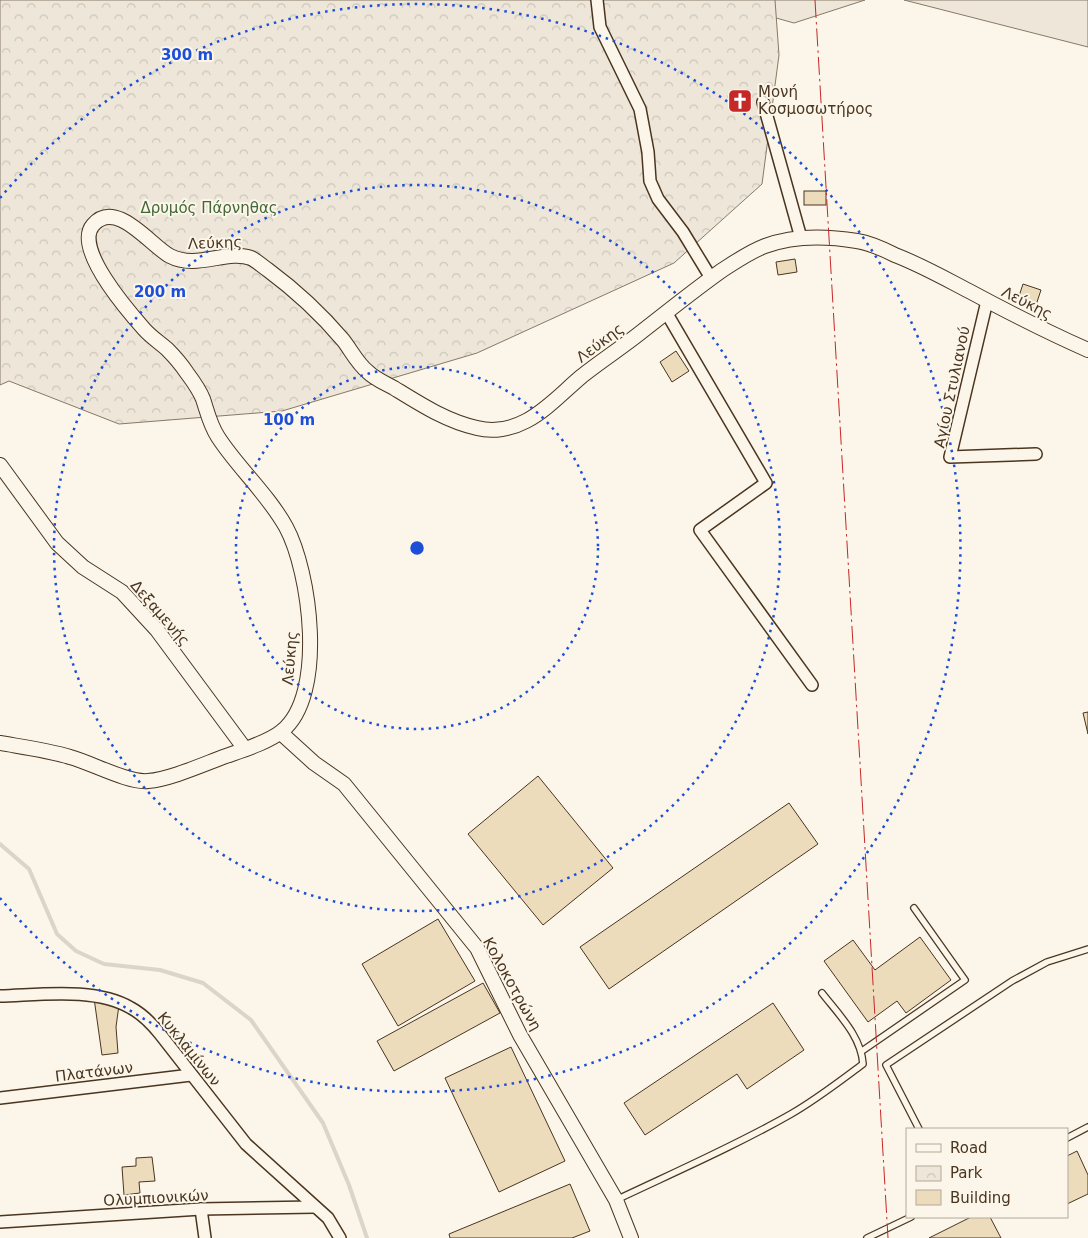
<svg xmlns="http://www.w3.org/2000/svg" width="1088" height="1238" font-family="'DejaVu Sans',sans-serif">
<style>
.green{fill:#ede6d9;stroke:#887966}
.park{fill:url(#park-crowns);stroke:#887966}
.lines{fill:none;stroke-linecap:round;stroke-linejoin:round}
.stream{stroke:#dcd4c6;stroke-width:4}
.building{fill:#ecdcbc;stroke:#4a3520}
.service-casing{stroke:#4a3520;stroke-width:8}
.minor-casing{stroke:#4a3520;stroke-width:14}
.tertiary-casing{stroke:#4a3520;stroke-width:16}
.service{stroke:#fbf6e9;stroke-width:5.5}
.minor{stroke:#fbf6e9;stroke-width:11}
.tertiary{stroke:#fbf6e9;stroke-width:14}
.power{stroke:#c62828;stroke-width:1;stroke-dasharray:18 4 2.5 4;stroke-linecap:butt}
.ring{fill:none;stroke:#1d4ed8;stroke-width:2.5;stroke-dasharray:2.5 5}
.labels{text-anchor:middle;dominant-baseline:central;stroke-width:4;stroke-linejoin:round;paint-order:stroke}
.poi-label{font-size:15px;fill:#4a3520;stroke:#fbf6e9;text-anchor:start}
.park-label{font-size:15px;fill:#436837;stroke:#fbf6e9}
.street-label{font-size:15px;fill:#4a3520;stroke:#fbf6e9}
.centre{fill:#1d4ed8;stroke:#fbf6e9;stroke-width:2.5}
.ring-label{font-size:15px;text-anchor:middle;font-weight:bold;fill:#1d4ed8;stroke:#fbf6e9;stroke-width:4;stroke-linejoin:round;paint-order:stroke}
</style>
<defs>
<pattern id="park-crowns" width="20" height="18" patternUnits="userSpaceOnUse" patternTransform="scale(1.25)"><rect width="20" height="18" fill="#ede6d9"/><path d="M2 6a3 3 0 1 1 6 0M12 15a3 3 0 1 1 6 0" fill="none" stroke="#cdc6ba"/></pattern>
</defs>
<rect width="100%" height="100%" fill="#fbf6e9"/>
<g class="green">
<path d="M734,0H865L794,23L737,7Z"/>
<path d="M904,0H1088V47Z"/>
</g>
<path class="park" d="M0,0H775L779,55L762,184L674,263L477,353L282,411L119,424L9,381L0,385Z"/>
<g class="lines">
<path class="stream" d="M0,844L29,869L57,934L76,951L104,964L160,970L203,983L251,1020L323,1123L349,1185L367,1238"/>
</g>
<g class="building">
<rect x="804" y="191" width="22" height="14"/>
<path d="M795,259L797,272L778,275L776,262Z"/>
<path d="M1023,284L1041,290L1035,308L1017,302Z"/>
<path d="M676,351L689,371L672,382L660,362Z"/>
<path d="M1088,712V734L1083,713Z"/>
<path d="M538,776L613,868L543,925L468,834Z"/>
<path d="M789,803L818,844L609,989L580,947Z"/>
<path d="M438,919L475,981L398,1026L362,964Z"/>
<path d="M920,937L951,980L906,1013L897,1001L868,1022L824,961L853,940L875,970Z"/>
<path d="M483,983L500,1013L394,1071L377,1041Z"/>
<path d="M94,998L119,1005L116,1027L118,1053L102,1055Z"/>
<path d="M773,1003L804,1050L747,1089L737,1074L645,1135L624,1103Z"/>
<path d="M511,1047L565,1161L499,1192L445,1078Z"/>
<path d="M1077,1151L1088,1175V1194L1067,1204V1156Z"/>
<path d="M152,1157L155,1181L139,1182L140,1193L124,1195L122,1167L136,1166V1158Z"/>
<path d="M570,1184L590,1231L572,1238H450L449,1234Z"/>
<path d="M971,1217H990L1001,1238H929Z"/>
</g>
<g class="lines">
<defs>
<g id="service">
<path d="M862,1051L965,980L914,908"/>
<path d="M919,1129L886,1065L1012,981L1047,962L1088,949"/>
<path d="M1067,1138L1088,1127"/>
<path d="M616,1200C675,1172 735,1146 791,1114C817,1099 840,1081 863,1064C861,1036 839,1015 822,993"/>
<path d="M867,1238L911,1217"/>
</g>
<g id="minor">
<path d="M597,0L600,27L640,109L648,152L650,181L658,199L683,232L711,278"/>
<path d="M763,102L801,238"/>
<path d="M987,301L950,457L1036,454"/>
<path d="M666,312L766,483L700,530L812,685"/>
<path d="M0,996C40,995 95,987 131,1008C142,1014 152,1024 160,1034L246,1144L328,1218L340,1238"/>
<path d="M0,1098L191,1075"/>
<path d="M201,1209L205,1238"/>
<path d="M0,1222L201,1209L315,1207"/>
</g>
<g id="tertiary">
<path d="M0,465L57,543L83,567L122,592L157,630L245,749"/>
<path d="M281,733L314,763L344,784L477,948L520,1035L616,1200L631,1238"/>
<path d="M0,743C23,747 47,750 70,757C92,763 128,783 148,781C171,779 204,764 226,756C243,750 269,742 282,731C327,695 310,571 286,527C267,493 238,468 218,437C210,425 207,411 203,399C199,389 193,381 187,373C181,364 174,356 167,349C159,342 151,337 144,329C128,311 73,248 93,225C116,198 151,246 170,256C197,270 227,249 251,258C257,261 262,266 268,270C295,290 321,314 343,340C351,350 357,363 368,372C375,379 385,383 394,388C420,404 446,421 477,428C493,432 511,429 526,421C547,410 564,391 582,376C601,361 621,348 640,333C667,312 693,291 721,271C735,262 749,252 765,246C794,235 827,236 857,241C870,243 883,249 895,255C921,265 944,278 969,291C1008,312 1047,332 1088,350"/>
</g>
</defs>
<use href="#service" class="service-casing"/>
<use href="#minor" class="minor-casing"/>
<use href="#tertiary" class="tertiary-casing"/>
<use href="#service" class="service"/>
<use href="#minor" class="minor"/>
<use href="#tertiary" class="tertiary"/>
<path class="power" d="M815,0L888,1238"/>
</g>
<g class="ring">
<circle cx="417" cy="548" r="181"/>
<circle cx="417" cy="548" r="363"/>
<path d="M0 198A544 544 0 1 1 0 898"/>
</g>
<defs>
<symbol id="church-square" viewBox="-11 -11 22 22"><rect x="-9" y="-9" width="18" height="18" rx="4" fill="#c62828" stroke="#fbf6e9"/><path d="M-1.2-6h2.4v3.5h3.3v2.4h-3.3V6h-2.4V-.1h-3.3v-2.4h3.3Z" fill="#fff"/></symbol>
</defs>
<g fill-rule="evenodd">
<use href="#church-square" x="726" y="87" width="28" height="28"/>
</g>
<g class="labels">
<g class="poi-label">
<text x="758" y="92">Μονή<tspan x="758" dy="17">Κοσμοσωτήρος</tspan></text>
</g>
<g class="park-label">
<text x="209" y="208">Δρυμός Πάρνηθας</text>
</g>
<g class="street-label">
<text transform="translate(215 243) rotate(-2)">Λεύκης</text>
<text transform="translate(1027 303) rotate(27)">Λεύκης</text>
<text transform="translate(600 343) rotate(-37)">Λεύκης</text>
<text transform="translate(952 387) rotate(-78)">Αγίου Στυλιανού</text>
<text transform="translate(160 613) rotate(49)">Δεξαμενής</text>
<text transform="translate(290 658) rotate(-85)">Λεύκης</text>
<text transform="translate(512 984) rotate(61)">Κολοκοτρώνη</text>
<text transform="translate(189 1049) rotate(51)">Κυκλαμίνων</text>
<text transform="translate(94 1072) rotate(-7)">Πλατάνων</text>
<text transform="translate(156 1198) rotate(-3)">Ολυμπιονικών</text>
</g>
</g>
<circle cx="417" cy="548" r="8" class="centre"/>
<g class="ring-label">
<text x="187" y="60">300 m</text>
<text x="160" y="297">200 m</text>
<text x="289" y="425">100 m</text>
</g>
<rect x="906" y="1128" width="162" height="90" fill="#fbf6e9" stroke="#b4a999"/>
<rect x="916" y="1144" width="25" height="8" fill="#fbf6e9" stroke="#b4a999"/>
<text x="950" y="1153" font-size="15" fill="#4a3520">Road</text>
<rect x="916" y="1166" width="25" height="15" fill="url(#park-crowns)" stroke="#b4a999"/>
<text x="950" y="1178" font-size="15" fill="#4a3520">Park</text>
<rect x="916" y="1190" width="25" height="15" fill="#ecdcbc" stroke="#b4a999"/>
<text x="950" y="1203" font-size="15" fill="#4a3520">Building</text>
</svg>
